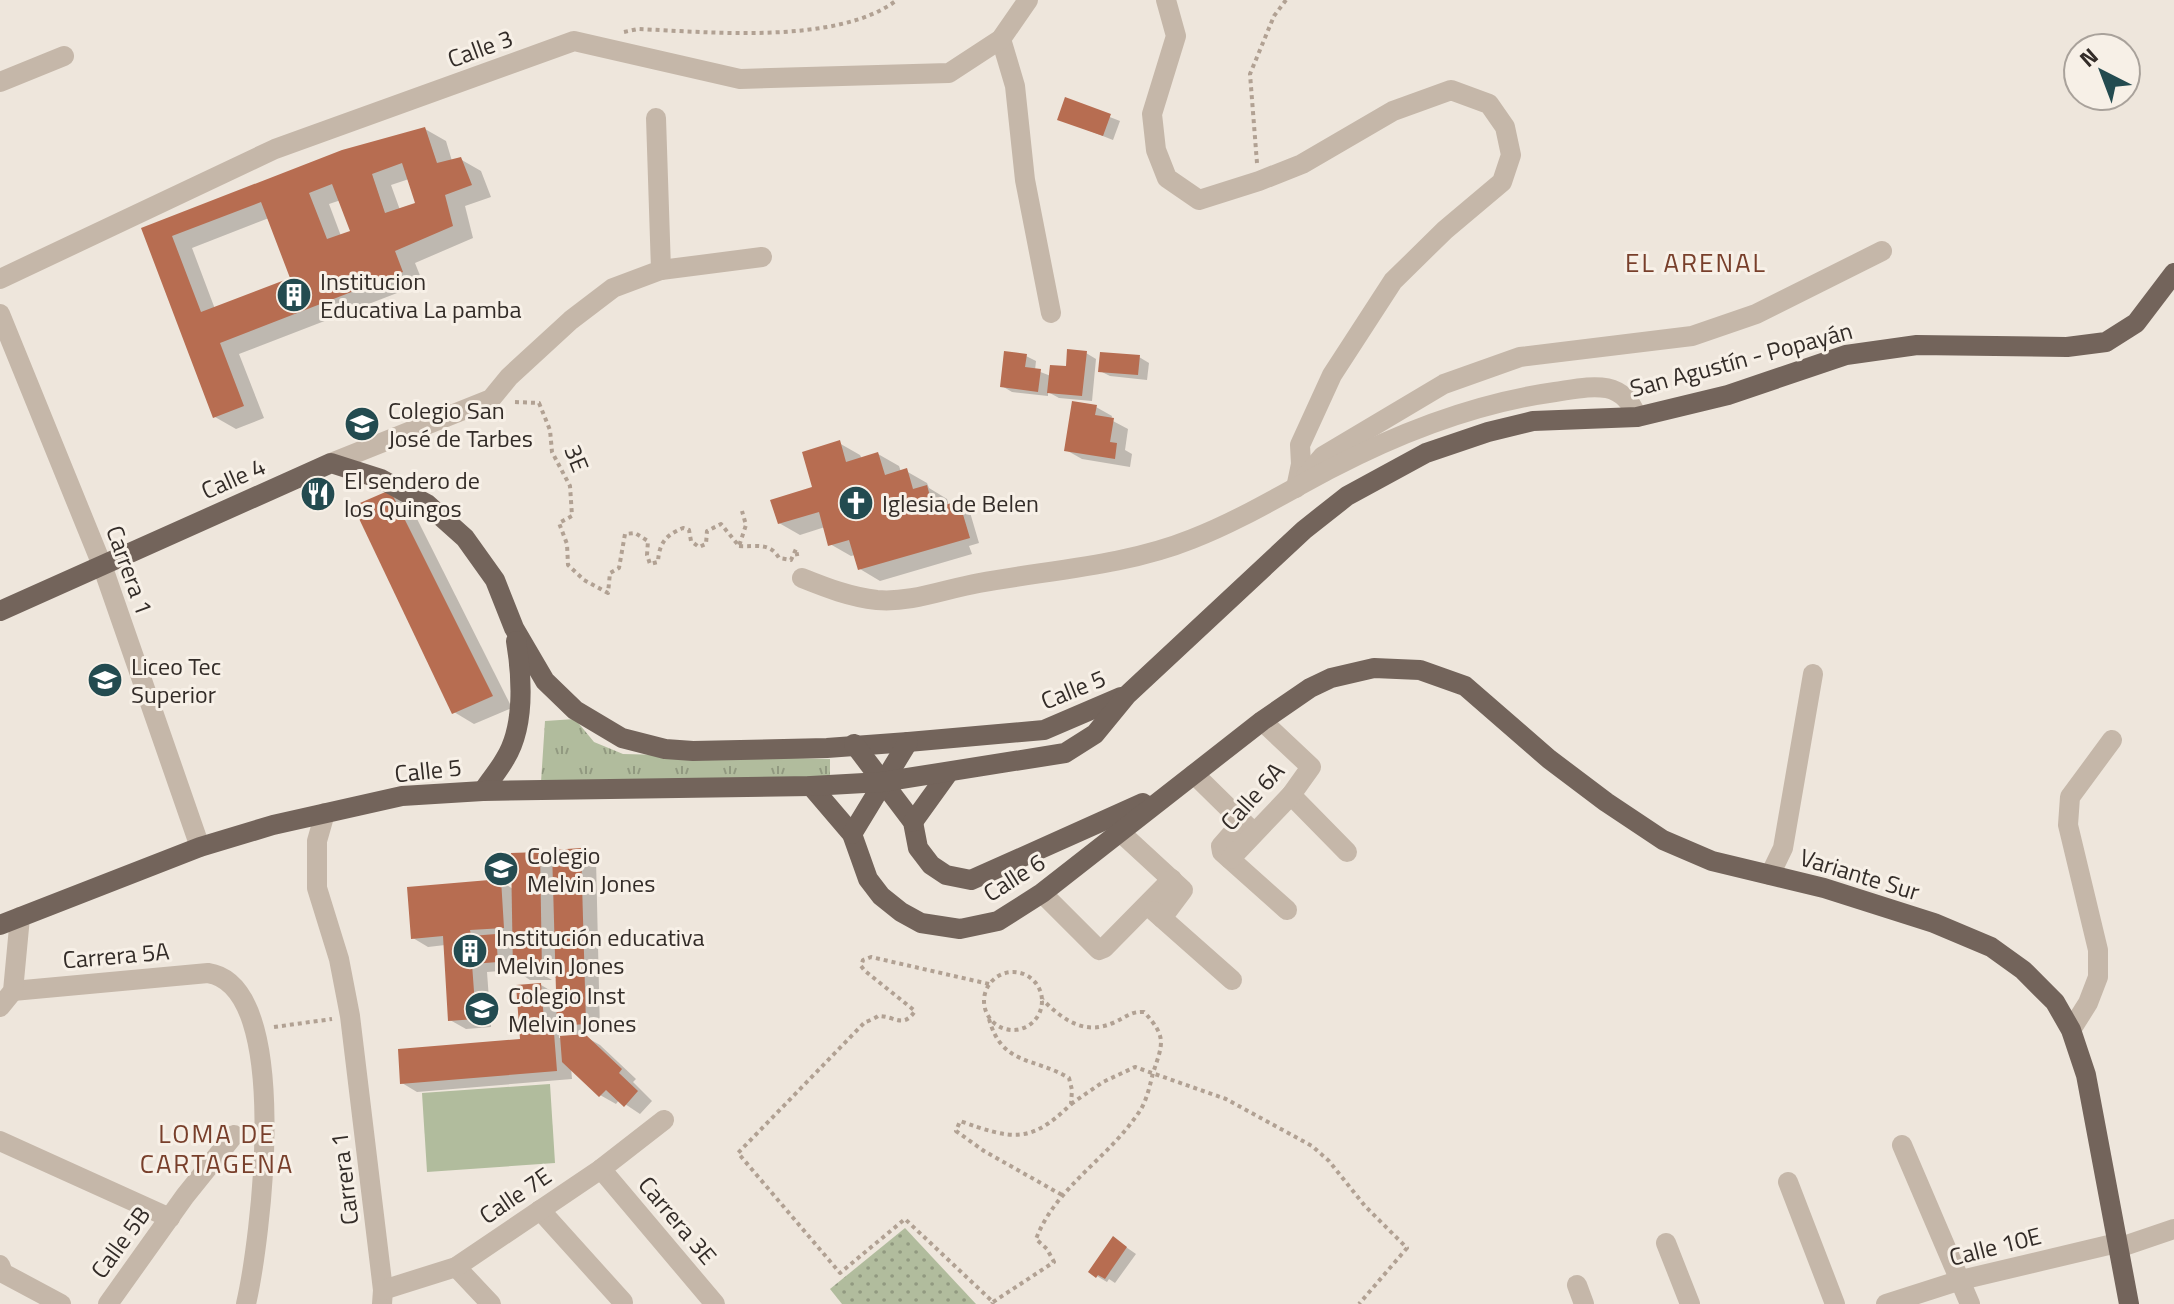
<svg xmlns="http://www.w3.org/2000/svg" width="2174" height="1304" font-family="'Titillium Web',sans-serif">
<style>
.grass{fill:url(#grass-tufts)}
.park{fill:url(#park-dots)}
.garden{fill:#b1bc9d}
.shadow{fill:#0003;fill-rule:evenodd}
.building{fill:#b76d51;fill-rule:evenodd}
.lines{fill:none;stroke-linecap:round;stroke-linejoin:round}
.path{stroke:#b1a193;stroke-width:4;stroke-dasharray:4 4;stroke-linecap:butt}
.minor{stroke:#c5b7a9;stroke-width:20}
.major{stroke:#73645b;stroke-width:20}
.labels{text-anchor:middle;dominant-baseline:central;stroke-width:6;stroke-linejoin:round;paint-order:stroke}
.street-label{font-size:24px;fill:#332c28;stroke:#f7f0e7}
.poi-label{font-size:24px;fill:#332c28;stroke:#f7f0e7;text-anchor:start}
.neighbourhood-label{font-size:26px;letter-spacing:2px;fill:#783f2b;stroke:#f7f0e7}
</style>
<defs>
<pattern id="grass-tufts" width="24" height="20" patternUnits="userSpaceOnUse" patternTransform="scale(2)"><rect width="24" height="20" fill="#b1bc9d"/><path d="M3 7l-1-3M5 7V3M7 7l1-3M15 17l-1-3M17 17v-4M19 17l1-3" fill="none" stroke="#919980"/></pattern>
<pattern id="park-dots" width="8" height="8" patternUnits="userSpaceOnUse" patternTransform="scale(2)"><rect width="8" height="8" fill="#b1bc9d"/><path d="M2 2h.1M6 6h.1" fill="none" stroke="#919980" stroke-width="1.8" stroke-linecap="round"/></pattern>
</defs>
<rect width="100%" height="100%" fill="#eee6dc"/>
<path class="grass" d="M575,719L594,742L623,754L830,759V780L541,782L545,721Z"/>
<path class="park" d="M905,1228L976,1304H842L830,1289Z"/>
<path class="garden" d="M550,1084L555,1163L427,1172L422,1093Z"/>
<g class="shadow">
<path d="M1066,100L1120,121L1113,140L1059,119Z"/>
<path d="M425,129L446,141L452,161L460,159L481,171L491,197L465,206L473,238L415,263L423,283L239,354L264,418L236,429L215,417L143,229ZM409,179L418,204L400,210L391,185ZM341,200L353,232L341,236L329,204ZM269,218L293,279L215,309L192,248Z"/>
<path d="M1086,353L1096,359L1092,401L1059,398L1048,392V396L1012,392L1002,386L1026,356L1036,361L1035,370L1051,376L1068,368Z"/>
<path d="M1139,357L1149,363L1147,380L1110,376L1100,371Z"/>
<path d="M1096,407L1112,416L1111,420L1128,429L1125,450L1132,454L1130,467L1082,459L1066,450Z"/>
<path d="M839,443L860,455L862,459L878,454L899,466L901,472L906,471L927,483L929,488L947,499L949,506L959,503L969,509L979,543L969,546L972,554L880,581L860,569L855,555L851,556L830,544L825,527L800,535L779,523L815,489Z"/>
<path d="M390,493L410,505L512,708L474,724L454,712Z"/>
<path d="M580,850L596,859L600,1032L579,1033L600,1045L636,1079L633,1082L652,1101L640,1114L619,1100L616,1104L600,1095L571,1067L572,1079L417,1092L402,1083L522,1041L541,985L558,995V979L535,965L533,969L552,980H530L515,970L487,972L491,1027L466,1029L450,1020L445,945L428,947L413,938L501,881L513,889L539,854L555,863ZM514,936L515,947L497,937ZM558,1024L580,1036L559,1038Z"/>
<path d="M1123,1245L1136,1254L1115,1283L1109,1279L1107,1282L1090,1272Z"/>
</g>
<g class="building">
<path d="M1065,97L1111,114L1103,136L1057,120Z"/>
<path d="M425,127L437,163L461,157L472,185L445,195L453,226L395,251L403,272L220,343L244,406L213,418L141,228L342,150ZM402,163L415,203L385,213L372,174ZM332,184L350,231L327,239L309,193ZM261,202L290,278L201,312L172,236Z"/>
<path d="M1067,349L1087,351L1082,396L1047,393L1050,365L1066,366Z"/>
<path d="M1004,351L1027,354L1025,367L1041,369L1038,392L1000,387Z"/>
<path d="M1100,352L1140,355L1138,375L1098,372Z"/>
<path d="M1072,401L1097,405L1095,415L1114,418L1110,442L1117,443L1115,459L1064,451Z"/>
<path d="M840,440L846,462L878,452L885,475L907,468L913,489L927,485L931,500L939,497L941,506L959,501L970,538L858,570L849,540L828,546L819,512L778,524L770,500L812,487L802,452Z"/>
<path d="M390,490L493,696L452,714L353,506Z"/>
<path d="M581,848L586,1024L557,1026L552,850Z"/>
<path d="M540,852L542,972L513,973L511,853Z"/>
<path d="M501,879L504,928L470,930L471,936L496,934L498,962L472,964L476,1019L448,1021L443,936L411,939L407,887Z"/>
<path d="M541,983L545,1033H554L557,1071L400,1084L398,1049L520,1039L516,985Z"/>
<path d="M585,1034L622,1069L619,1073L638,1091L624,1107L606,1090L599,1097L562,1062L560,1036Z"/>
<path d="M1113,1236L1127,1247L1105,1279L1098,1275L1096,1278L1088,1272Z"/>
</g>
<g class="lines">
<g class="path">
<path d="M624,32L638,29C710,32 838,45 897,0"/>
<path d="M1257,163L1250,74L1274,16L1286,0"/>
<path d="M515,402L539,403L550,430L552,452L570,486L572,516L559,523L567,544L568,565L584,580L608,593L610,573L619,568L625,534L635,533L648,541L647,555L650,564L658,562C659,543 666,535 683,528L689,530L691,541L699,547L706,544L707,531L721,524L739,546L746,525L742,511"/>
<path d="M739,546C756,547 770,542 779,558L791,560L796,549L798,560"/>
<circle cx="1013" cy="1001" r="29"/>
<path d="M989,984L871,957L863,960L861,966L865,971L915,1011C903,1029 895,1016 878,1016C877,1017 867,1022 865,1022L738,1153L840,1273L905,1219L993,1302L992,1304"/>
<path d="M989,1019C1002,1066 1034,1057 1069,1078L1072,1090L1071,1104C1030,1145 1011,1139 960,1121L956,1131L984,1151L1062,1195"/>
<path d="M274,1027L332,1019"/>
<path d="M1071,1104L1103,1082L1135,1067L1226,1099L1312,1146L1329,1161L1365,1206L1407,1248L1359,1304"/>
<path d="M993,1302L1054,1262L1047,1249L1036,1239C1056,1186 1111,1157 1141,1109C1147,1099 1150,1085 1153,1073C1163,1043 1167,1037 1144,1012C1132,1011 1126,1017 1115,1022C1086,1036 1064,1021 1043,1000"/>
</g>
<g class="minor">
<path d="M1166,0L1176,36L1152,114L1156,150L1167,178L1199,200L1259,181L1302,164L1393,111L1451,90L1489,104L1505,127L1511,155L1502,182L1445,230L1393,281L1332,375L1300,445L1301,464L1296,488"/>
<path d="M1001,39L1015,86L1025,180L1051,313"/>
<path d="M0,82L64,56"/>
<path d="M661,270L762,257"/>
<path d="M0,279L275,149L574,41L740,79L949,73L1001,39L1028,0"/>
<path d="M0,314L102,565L200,847"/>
<path d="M331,463L491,399L509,377L571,320L613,288L661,270L656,118"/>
<path d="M1306,476L1323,456L1444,384L1520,357L1692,336L1756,314L1882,251"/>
<path d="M802,578C827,588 850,597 877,600C911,603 945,589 979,583C1049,570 1125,566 1192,539C1241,520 1286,492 1332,468C1403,431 1476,403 1555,392C1589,387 1622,377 1637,417"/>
<path d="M1194,774L1251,830"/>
<path d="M1291,795L1347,852"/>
<path d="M325,813L317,841V888L339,959L350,1016L383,1290L382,1304"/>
<path d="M1242,822L1221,846L1222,852L1287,910"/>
<path d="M1120,832L1183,890L1162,918"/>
<path d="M1230,859L1291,795L1311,767L1262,721"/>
<path d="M1770,875L1783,848L1813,674"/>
<path d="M1042,893L1099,950L1104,948L1172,879"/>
<path d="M1154,911L1232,980"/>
<path d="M13,991L208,973C294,986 260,1243 246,1304"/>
<path d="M0,1007L13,991L20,917"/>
<path d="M2071,1030L2088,1003L2098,977V950L2068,825L2070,797L2112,740"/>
<path d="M0,1141L170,1218"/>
<path d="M1902,1145L1970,1304"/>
<path d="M601,1169L715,1304"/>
<path d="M1788,1182L1835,1304"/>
<path d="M540,1210L623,1302"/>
<path d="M1666,1243L1690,1304"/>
<path d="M2118,1248L2174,1229"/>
<path d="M0,1265L3,1273L61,1304"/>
<path d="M456,1267L491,1304"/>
<path d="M1577,1285L1584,1304"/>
<path d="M383,1290L456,1267L601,1169L664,1120"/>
<path d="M108,1304L185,1196L234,1135"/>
<path d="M1886,1304L1961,1280L2117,1243"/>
</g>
<g class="major">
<path d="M0,611L331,463L381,479L427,504L465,538L495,580L514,628L545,681L575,710L622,738L665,749L693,751L827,748L908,742L1044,730L1121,697"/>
<path d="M854,744L913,822L918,848L931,865L946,875L971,880L1143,803"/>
<path d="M811,786L852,834L868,879L881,896L901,912L921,923L960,929L998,921L1042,893L1262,721L1310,688L1331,678L1374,668L1420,670L1465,686L1549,759L1606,802L1663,840L1712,861L1824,888L1934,923L1991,947L2023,970L2055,1002L2071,1030L2086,1075L2129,1304"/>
<path d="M483,791C490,780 499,770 505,759C525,727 522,677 516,641"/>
<path d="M913,822L949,772"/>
<path d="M852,834L908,742"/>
<path d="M0,925L200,847L273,825L402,796L483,791L811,786L882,782L1065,753L1095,734L1127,695L1304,530L1347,496L1426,453L1488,432L1533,421L1637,417L1728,395L1846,355L1917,345L2067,347L2106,342L2136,323L2174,273"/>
</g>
</g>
<defs>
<symbol id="building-disc" viewBox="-11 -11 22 22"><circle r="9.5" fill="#234b50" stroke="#f7f0e7"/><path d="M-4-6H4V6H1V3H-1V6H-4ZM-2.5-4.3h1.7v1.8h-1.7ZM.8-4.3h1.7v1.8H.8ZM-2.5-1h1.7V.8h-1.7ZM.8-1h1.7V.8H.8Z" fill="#fff"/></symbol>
<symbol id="school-disc" viewBox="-11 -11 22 22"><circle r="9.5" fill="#234b50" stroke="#f7f0e7"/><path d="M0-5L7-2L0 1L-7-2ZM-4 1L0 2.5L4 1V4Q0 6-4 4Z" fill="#fff"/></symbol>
<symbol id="restaurant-disc" viewBox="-11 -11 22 22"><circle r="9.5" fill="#234b50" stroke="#f7f0e7"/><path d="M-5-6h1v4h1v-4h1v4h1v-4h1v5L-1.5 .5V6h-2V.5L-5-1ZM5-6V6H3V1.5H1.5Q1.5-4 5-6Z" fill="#fff"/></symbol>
<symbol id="church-disc" viewBox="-11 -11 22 22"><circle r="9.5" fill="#234b50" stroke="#f7f0e7"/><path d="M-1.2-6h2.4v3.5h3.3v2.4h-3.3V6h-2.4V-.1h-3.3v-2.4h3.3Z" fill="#fff"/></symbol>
</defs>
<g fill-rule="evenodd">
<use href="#building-disc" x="274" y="275" width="40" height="40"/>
<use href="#school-disc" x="342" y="404" width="40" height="40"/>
<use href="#restaurant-disc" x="298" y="474" width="40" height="40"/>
<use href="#church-disc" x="836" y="483" width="40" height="40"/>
<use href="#school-disc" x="85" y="660" width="40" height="40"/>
<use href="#school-disc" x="481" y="849" width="40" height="40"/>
<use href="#building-disc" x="450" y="931" width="40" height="40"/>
<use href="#school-disc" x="462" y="989" width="40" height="40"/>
</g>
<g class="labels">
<g class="street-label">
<text transform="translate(480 48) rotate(-20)">Calle 3</text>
<text transform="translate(1741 359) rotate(-15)">San Agustín - Popayán</text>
<text transform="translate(577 458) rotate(68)">3E</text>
<text transform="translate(233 478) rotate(-24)">Calle 4</text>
<text transform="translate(130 570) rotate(70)">Carrera 1</text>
<text transform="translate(1073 689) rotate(-22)">Calle 5</text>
<text transform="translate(428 770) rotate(-6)">Calle 5</text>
<text transform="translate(1252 796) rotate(-48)">Calle 6A</text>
<text transform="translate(1860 874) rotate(17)">Variante Sur</text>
<text transform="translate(1014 877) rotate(-32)">Calle 6</text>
<text transform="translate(116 955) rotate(-5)">Carrera 5A</text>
<text transform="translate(344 1179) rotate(-97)">Carrera 1</text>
<text transform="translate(515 1195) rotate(-34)">Calle 7E</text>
<text transform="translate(678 1220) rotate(50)">Carrera 3E</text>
<text transform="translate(120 1242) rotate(-54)">Calle 5B</text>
<text transform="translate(1995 1246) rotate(-14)">Calle 10E</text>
</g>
<g class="poi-label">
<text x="320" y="281">Institucion<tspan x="320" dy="28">Educativa La pamba</tspan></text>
<text x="388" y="410">Colegio San<tspan x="388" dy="28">José de Tarbes</tspan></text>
<text x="344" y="480">El sendero de<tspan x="344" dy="28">los Quingos</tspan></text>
<text x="882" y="503">Iglesia de Belen</text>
<text x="131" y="666">Liceo Tec<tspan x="131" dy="28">Superior</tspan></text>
<text x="527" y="855">Colegio<tspan x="527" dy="28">Melvin Jones</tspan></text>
<text x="496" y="937">Institución educativa<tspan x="496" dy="28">Melvin Jones</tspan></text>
<text x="508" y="995">Colegio Inst<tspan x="508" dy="28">Melvin Jones</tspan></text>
</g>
<g class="neighbourhood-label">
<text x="1696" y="262">EL ARENAL</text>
<text x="217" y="1133">LOMA DE<tspan x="217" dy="30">CARTAGENA</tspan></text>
</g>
</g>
<g transform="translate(2102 72) rotate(318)"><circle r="38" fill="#f7f0e7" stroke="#a9a29b" stroke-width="2"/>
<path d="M0-6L14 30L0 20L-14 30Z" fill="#234b50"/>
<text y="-12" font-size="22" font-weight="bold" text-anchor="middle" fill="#332c28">N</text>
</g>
</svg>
